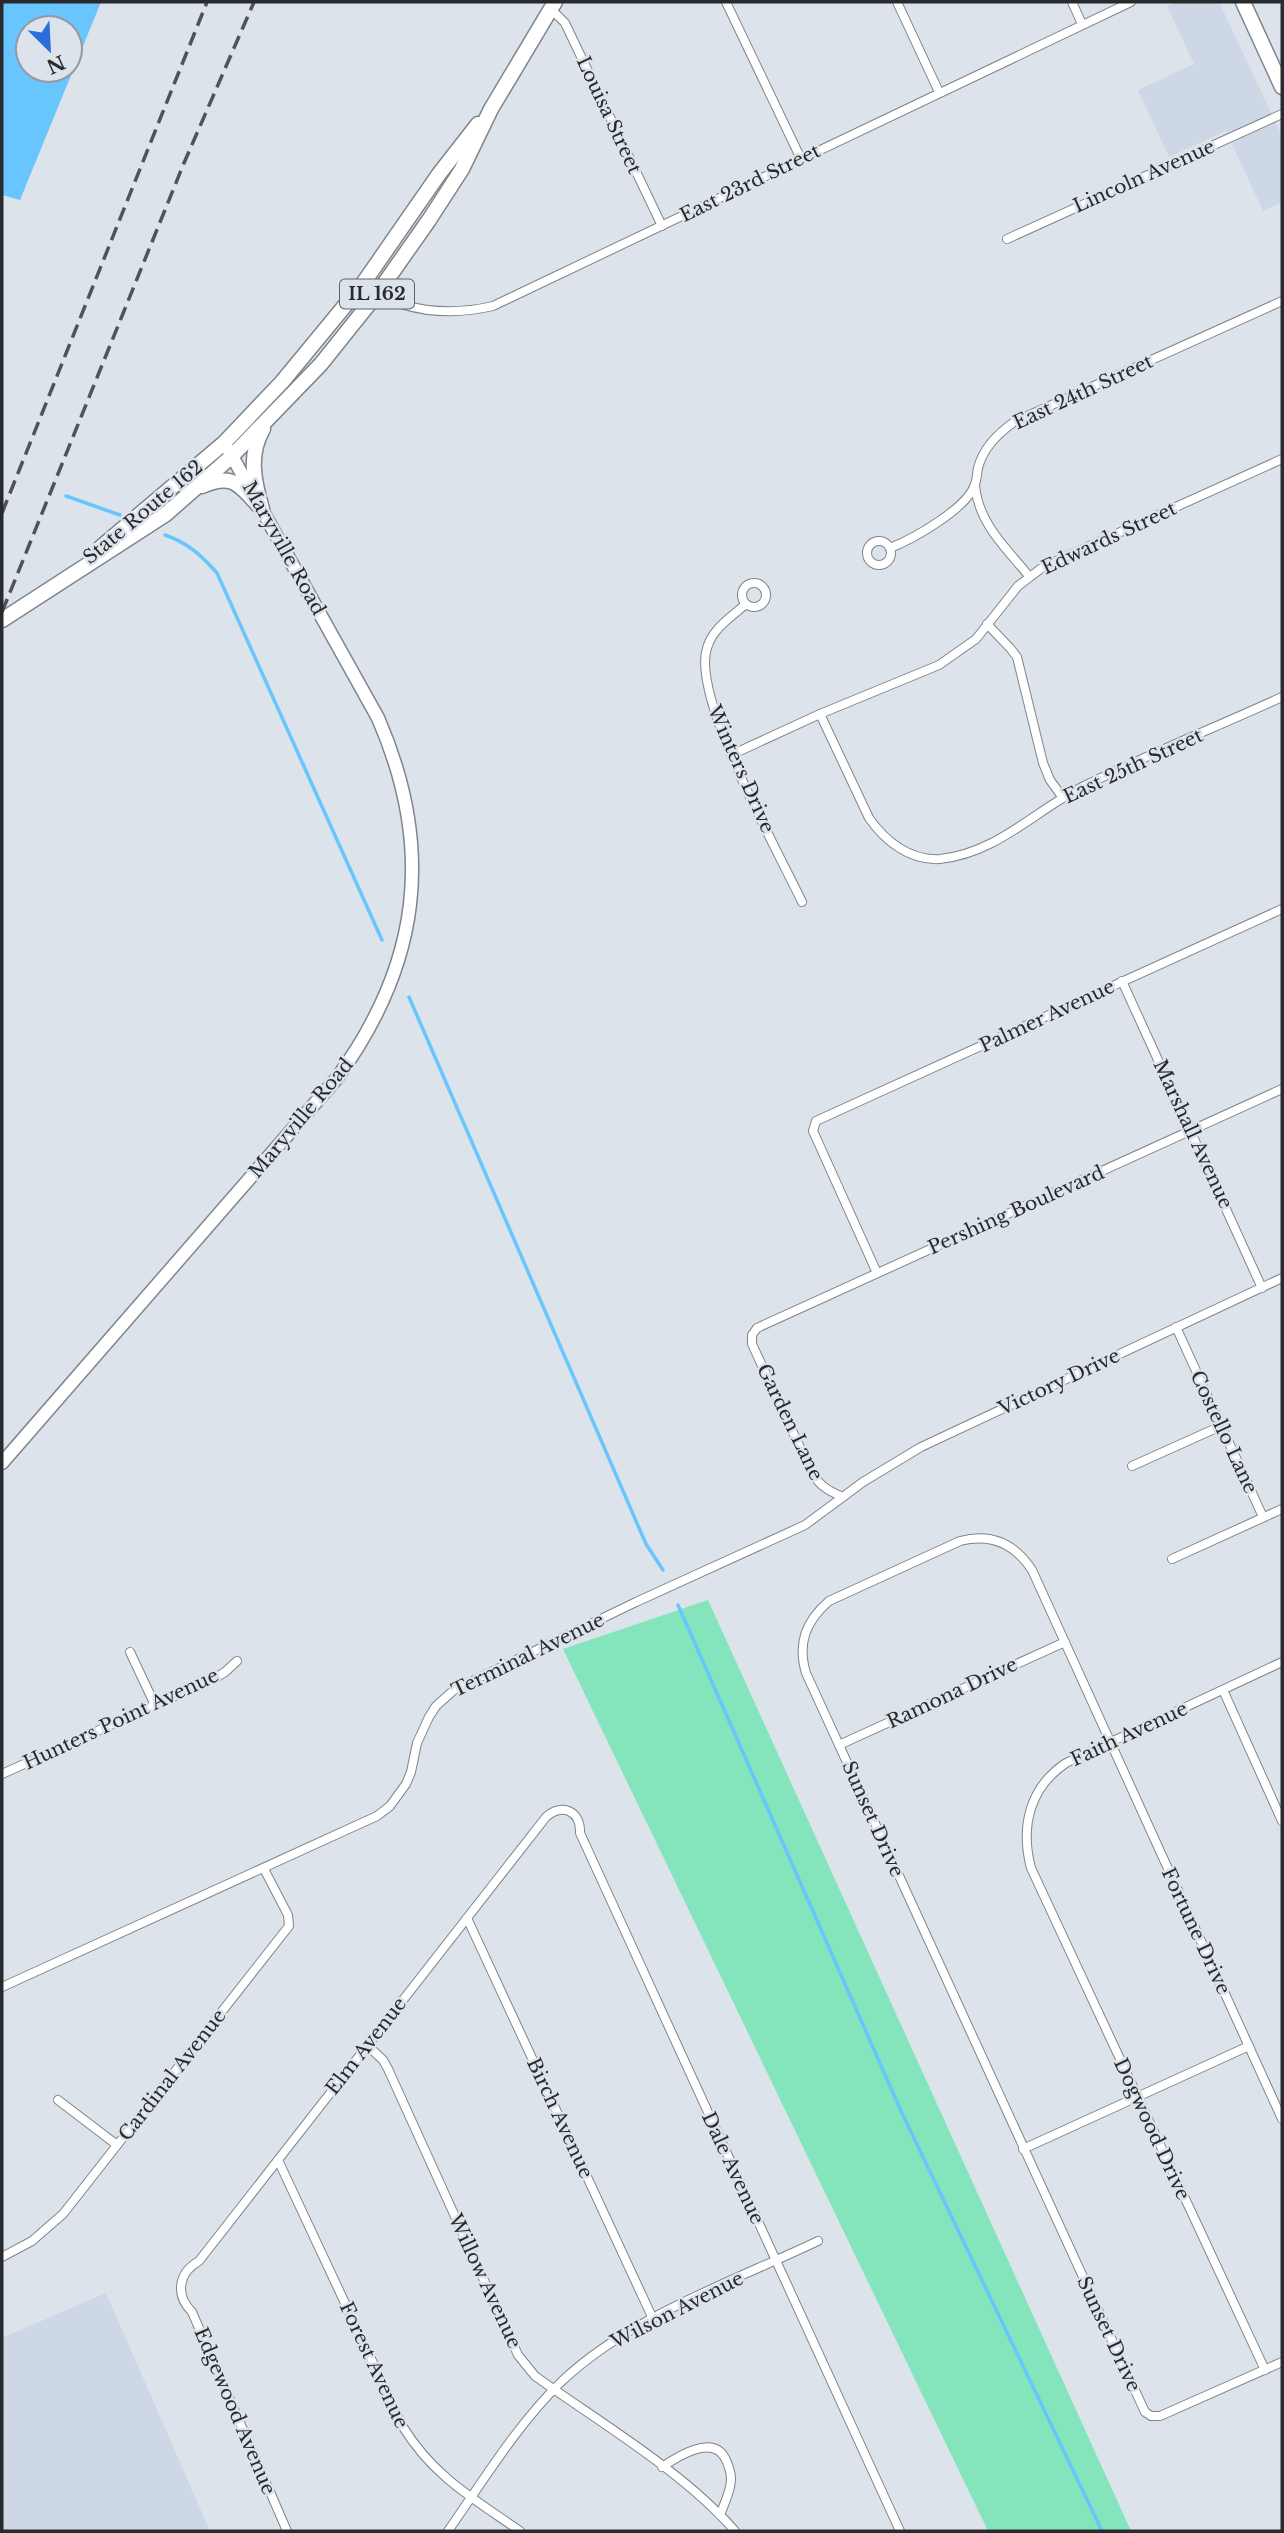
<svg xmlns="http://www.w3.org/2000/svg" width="1284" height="2533" font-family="'Libre Baskerville',serif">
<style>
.built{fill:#cdd7e5}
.green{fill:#84e5bc}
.water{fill:#68c5fd;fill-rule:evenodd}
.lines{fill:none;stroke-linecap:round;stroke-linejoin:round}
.stream{stroke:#68c5fd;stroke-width:3.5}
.street-casing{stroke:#7f858c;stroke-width:10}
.secondary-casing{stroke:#7f858c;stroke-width:15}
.primary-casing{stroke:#7f858c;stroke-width:17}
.street{stroke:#fff;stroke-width:8}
.secondary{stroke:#fff;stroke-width:12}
.primary{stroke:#fff;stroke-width:14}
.rail{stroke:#505458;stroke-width:3.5;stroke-dasharray:14 7;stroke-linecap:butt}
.labels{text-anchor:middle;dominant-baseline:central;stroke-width:5;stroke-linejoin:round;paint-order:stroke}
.shield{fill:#dce3eb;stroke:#5e6267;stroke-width:2}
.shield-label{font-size:18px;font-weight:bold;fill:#282b2e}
.street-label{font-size:19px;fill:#282b2e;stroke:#dce3eb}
</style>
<rect width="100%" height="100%" fill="#dce3eb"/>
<g class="built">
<path d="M1175,2H1219L1282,136V202L1263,211L1226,131L1169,157L1138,90L1194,64L1167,6Z"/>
<path d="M106,2293L210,2531H2V2338Z"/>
</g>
<path class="green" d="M708,1600L1131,2531H988L563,1649Z"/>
<path class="water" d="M2,2H101L20,200L2,195ZM70,28V70H28V28Z"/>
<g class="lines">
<g class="stream">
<path d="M66,496L120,515"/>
<path d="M165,535C188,543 201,555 217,573L382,940"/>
<path d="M409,997L646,1544L663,1570"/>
<path d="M678,1605L901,2111L1102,2531"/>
</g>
<defs>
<g id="street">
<path d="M726,2L801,159"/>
<path d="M897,2L939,92"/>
<path d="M1072,2L1082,24"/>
<path d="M551,9L565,23L662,226"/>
<path d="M1007,239L1282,114"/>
<path d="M362,285C403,312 446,317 493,306L1131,2"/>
<path d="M975,486C979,524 1006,548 1029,576"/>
<circle cx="879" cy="553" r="12"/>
<path d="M890,548C913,539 968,508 975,484C977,479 977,473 978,468C983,448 997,434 1014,422L1282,301"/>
<circle cx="754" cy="595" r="12"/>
<path d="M746,604C731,617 713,628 707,648C691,697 778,851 802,902"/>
<path d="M987,624L1010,648L1017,657L1043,763L1050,780L1063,798"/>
<path d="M820,714L869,818C885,841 910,861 940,859C997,853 1033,812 1082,787C1147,755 1216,727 1282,697"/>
<path d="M731,755L820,714L939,665L976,639L1018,586L1043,567L1282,459"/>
<path d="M1122,981L1262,1288"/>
<path d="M877,1273L813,1131L816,1121L1282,909"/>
<path d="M1176,1327L1263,1517"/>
<path d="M1132,1466L1221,1426"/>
<path d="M843,1497C826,1490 817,1484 809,1467L752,1344V1335L757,1328L1282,1089"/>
<path d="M1172,1559L1282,1509"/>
<path d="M130,1652L155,1705"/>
<path d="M1223,1690L1282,1821"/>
<path d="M839,1745L1065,1642"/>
<path d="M2,1774L217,1677L225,1672L237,1661"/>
<path d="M467,1918L653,2319"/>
<path d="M2,1987L377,1816L390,1806L406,1784L411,1772L417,1743L429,1717L436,1706L454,1690L636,1602L805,1525L863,1482L921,1447L1282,1278"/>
<path d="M367,2045L383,2060L388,2069L518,2355L535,2376C599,2422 684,2472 735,2531"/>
<path d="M58,2100L117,2145"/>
<path d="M1282,2119L1032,1570C1015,1544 991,1533 960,1541L829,1601C806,1621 797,1643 806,1673L1145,2412L1151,2416H1160L1282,2362"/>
<path d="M1023,2149L1249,2046"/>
<path d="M278,2160L403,2427C434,2477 474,2499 520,2531"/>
<path d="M2,2257L32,2241L63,2214L289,1926L288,1915L264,1869"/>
<path d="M1265,2370L1031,1868C1020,1826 1030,1787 1066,1763L1282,1662"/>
<path d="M662,2467C677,2457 712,2434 725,2458C728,2464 731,2471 731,2479C731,2491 724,2504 720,2515"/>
<path d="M287,2531L192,2312C175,2295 178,2273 199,2261L546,1817C563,1802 581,1812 580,1833L900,2531"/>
<path d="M448,2531C483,2481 517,2425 561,2382C629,2317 734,2281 818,2241"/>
</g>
<path id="secondary" d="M2,1463L337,1078C420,964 435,849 378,718L228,449"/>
<g id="primary">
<path d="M1243,2L1282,87"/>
<path d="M202,486C232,473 239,484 258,505"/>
<path d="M262,509C254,481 248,455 263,429"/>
<path d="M100,548L224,443L282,382L362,285L439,174L478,124"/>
<path d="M2,620L166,514L232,456L321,364L377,294L429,220L462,169L491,109L555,2"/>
</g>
</defs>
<use href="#street" class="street-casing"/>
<use href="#secondary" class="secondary-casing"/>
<use href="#primary" class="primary-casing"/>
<use href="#street" class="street"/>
<use href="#secondary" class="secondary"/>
<use href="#primary" class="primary"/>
<g class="rail">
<path d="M2,513L207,2"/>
<path d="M2,612L184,163L254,2"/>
</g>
</g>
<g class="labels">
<rect class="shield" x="340" y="279.5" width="74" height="29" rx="5"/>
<g class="shield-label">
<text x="377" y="294">IL 162</text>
</g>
<g class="street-label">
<text transform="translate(609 115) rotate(65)">Louisa Street</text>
<text transform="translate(1144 176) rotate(-24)">Lincoln Avenue</text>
<text transform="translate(750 183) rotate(-26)">East 23rd Street</text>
<text transform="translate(1083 392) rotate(-25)">East 24th Street</text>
<text transform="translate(143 512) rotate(-40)">State Route 162</text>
<text transform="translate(1109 538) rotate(-25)">Edwards Street</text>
<text transform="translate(284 548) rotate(61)">Maryville Road</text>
<text transform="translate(1133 766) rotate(-25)">East 25th Street</text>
<text transform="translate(741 769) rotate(66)">Winters Drive</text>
<text transform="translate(1047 1016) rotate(-25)">Palmer Avenue</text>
<text transform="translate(301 1118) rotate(-50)">Maryville Road</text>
<text transform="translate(1193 1134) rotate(65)">Marshall Avenue</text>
<text transform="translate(1016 1210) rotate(-24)">Pershing Boulevard</text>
<text transform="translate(1059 1382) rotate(-25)">Victory Drive</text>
<text transform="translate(790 1422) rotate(64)">Garden Lane</text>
<text transform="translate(1224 1432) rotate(65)">Costello Lane</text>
<text transform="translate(528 1655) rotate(-26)">Terminal Avenue</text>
<text transform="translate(952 1693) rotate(-25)">Ramona Drive</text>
<text transform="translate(121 1719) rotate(-25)">Hunters Point Avenue</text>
<text transform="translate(1129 1734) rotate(-25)">Faith Avenue</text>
<text transform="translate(873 1819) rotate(66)">Sunset Drive</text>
<text transform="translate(1196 1931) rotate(65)">Fortune Drive</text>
<text transform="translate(366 2046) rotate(-52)">Elm Avenue</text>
<text transform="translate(172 2075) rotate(-52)">Cardinal Avenue</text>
<text transform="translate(560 2118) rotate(65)">Birch Avenue</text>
<text transform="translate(1152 2129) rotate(65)">Dogwood Drive</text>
<text transform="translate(733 2168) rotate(65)">Dale Avenue</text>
<text transform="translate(485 2281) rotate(65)">Willow Avenue</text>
<text transform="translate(677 2310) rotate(-27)">Wilson Avenue</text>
<text transform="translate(1109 2334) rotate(65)">Sunset Drive</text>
<text transform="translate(374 2365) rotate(65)">Forest Avenue</text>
<text transform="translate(235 2411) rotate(67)">Edgewood Avenue</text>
</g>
</g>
<rect width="1284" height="2533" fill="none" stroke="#282b2e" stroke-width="7"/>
<g transform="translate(49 49) rotate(156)"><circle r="33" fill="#dce3eb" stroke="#94999f" stroke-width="2"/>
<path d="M0-5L12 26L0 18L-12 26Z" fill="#2b6edb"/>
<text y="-10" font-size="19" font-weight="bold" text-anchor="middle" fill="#282b2e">N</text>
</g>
</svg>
